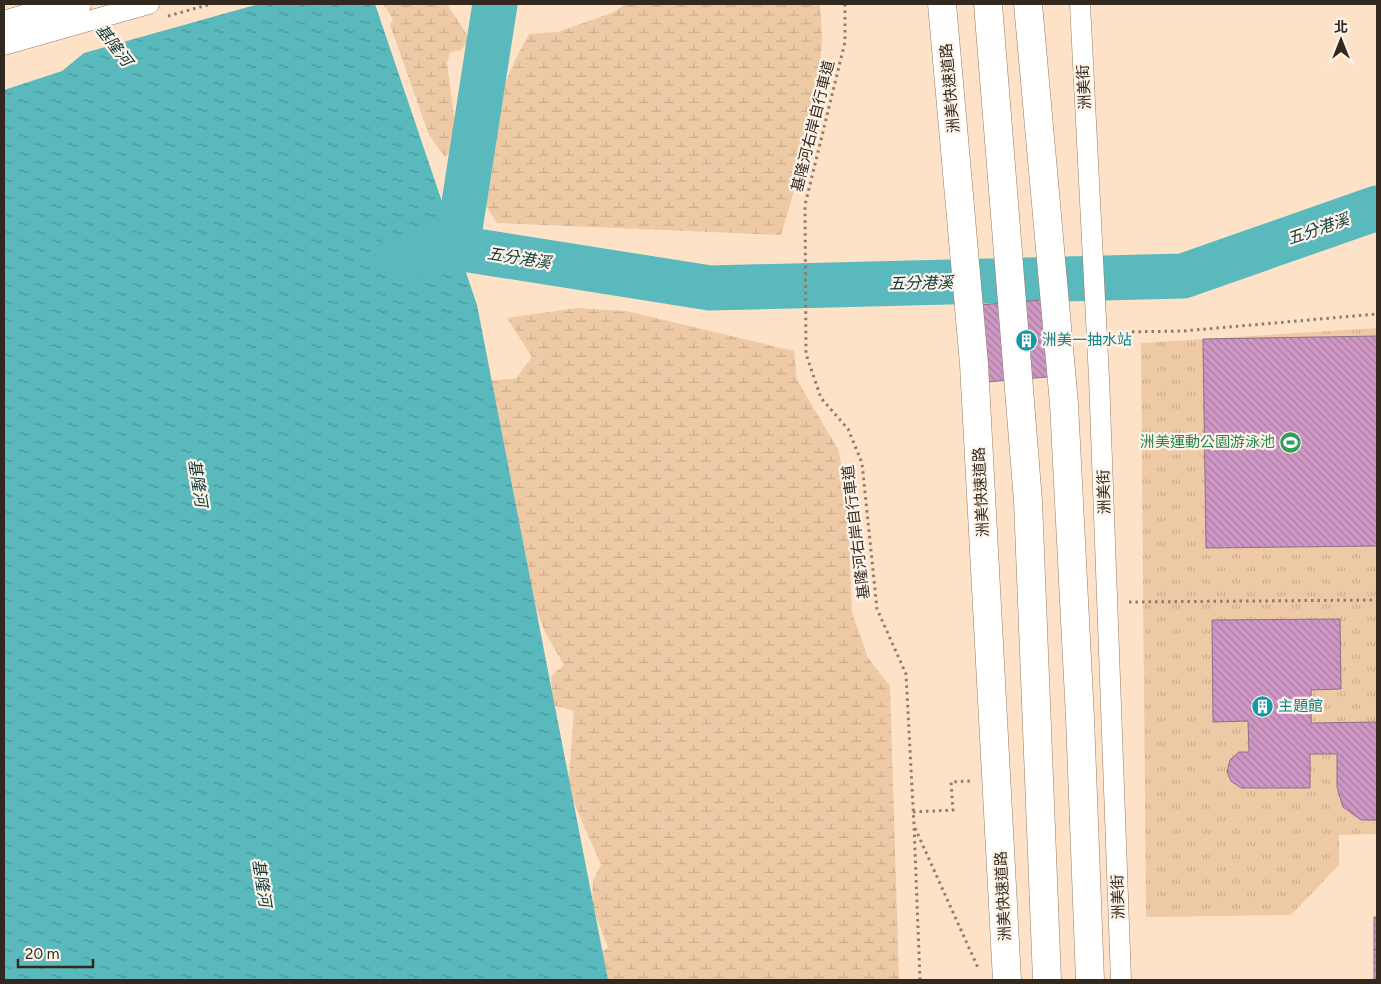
<svg xmlns="http://www.w3.org/2000/svg" width="1381" height="984" font-family="Figtree,'Noto Sans TC',sans-serif">
<style>
.wetland{fill:url(#wetland-marsh)}
.park{fill:url(#park-tufts)}
.water{fill:url(#water-ripples)}
.pier{fill:#fee2c8}
.lines{fill:none;stroke-linecap:round;stroke-linejoin:round}
.river{stroke:#59b9bd;stroke-width:45}
.building{fill:url(#building-back-hatch);stroke:#8c7187}
.street-casing{stroke:#967d65;stroke-width:21}
.secondary-casing{stroke:#967d65;stroke-width:29}
.path{stroke:#8f7d6b;stroke-width:3;stroke-dasharray:2.5 4;stroke-linecap:butt}
.street{stroke:#fff;stroke-width:20}
.secondary{stroke:#fff;stroke-width:28}
.highway-bridge-casing{stroke:#967d65;stroke-width:29;stroke-linecap:butt}
.highway-bridge{stroke:#fff;stroke-width:28}
.labels{text-anchor:middle;dominant-baseline:central;stroke-width:4.5;stroke-linejoin:round;paint-order:stroke}
.street-label{font-size:15px;fill:#33281e;stroke:#fef3e8}
.culture-label{font-size:15px;fill:#0d838f;stroke:#fef3e8;text-anchor:start}
.leisure-label{font-size:15px;fill:#27864d;stroke:#fef3e8;text-anchor:end}
.water-label{font-size:16px;font-style:italic;fill:#09383a;stroke:#fef3e8}
</style>
<defs>
<pattern id="wetland-marsh" width="20" height="14" patternUnits="userSpaceOnUse" patternTransform="scale(1.25)"><rect width="20" height="14" fill="#eec9a6"/><path d="M1 5h8M5 5V1M11 12h8M15 12V8" fill="none" stroke="#cdad8e"/></pattern>
<pattern id="park-tufts" width="24" height="20" patternUnits="userSpaceOnUse" patternTransform="scale(1.25)"><rect width="24" height="20" fill="#eec9a6"/><path d="M3 7l-1-3M5 7V3M7 7l1-3M15 17l-1-3M17 17v-4M19 17l1-3" fill="none" stroke="#cdad8e"/></pattern>
<pattern id="water-ripples" width="26" height="14" patternUnits="userSpaceOnUse" patternTransform="scale(1.25)"><rect width="26" height="14" fill="#59b9bd"/><path d="M2 4q2-2 4 0t4 0M15 11q2-2 4 0t4 0" fill="none" stroke="#4a9699"/></pattern>
<pattern id="building-back-hatch" width="6" height="6" patternUnits="userSpaceOnUse" patternTransform="scale(1.25)"><rect width="6" height="6" fill="#cf97c5"/><path d="M-1 5l2 2M0 0l6 6M5-1l2 2" fill="none" stroke="#a97b9f"/></pattern>
</defs>
<rect width="100%" height="100%" fill="#fee2c8"/>
<g class="wetland">
<path d="M383,4H447L470,39L461,50L450,53L447,63L456,132L452,150L445,157L429,135L390,25L393,19Z"/>
<path d="M625,4H820C821,20 823,38 821,54C816,116 799,176 781,235L497,223L486,206L489,167L502,92L515,60L529,34L558,32L614,12Z"/>
<path d="M578,308L626,311L794,351L797,380L838,449L847,489L852,612L868,658L890,686L899,980H603L594,957L608,948L592,905L593,880L601,865L568,789L574,711L553,705L551,676L564,665L545,632L512,545L489,381L516,378L532,357L507,318Z"/>
</g>
<path class="park" d="M1377,328V834L1339,835V865L1291,915L1146,917L1141,343Z"/>
<path class="water" d="M4,4H375L477,305L608,980H4Z"/>
<path class="pier" d="M4,4H259L84,53L62,71L4,90Z"/>
<g class="lines">
<g class="river">
<path d="M457,248L495,4"/>
<path d="M398,258L457,248L710,288L1183,276L1377,208"/>
</g>
</g>
<g class="building">
<path d="M1066,298L1072,375L986,382L979,305Z"/>
<path d="M1377,336V546L1206,548L1203,339Z"/>
<path d="M1340,619L1341,689L1311,690V723L1377,722V820H1361L1343,807L1337,787V754H1310V788H1241L1231,781L1227,772L1230,760L1239,752H1249L1248,721L1213,722L1212,620Z"/>
<rect x="1374" y="917" width="3" height="33"/>
<rect x="1374" y="950" width="3" height="30"/>
</g>
<g class="lines">
<defs>
<g id="street">
<path d="M1080,4L1099,378L1121,980"/>
<path d="M4,45L149,4"/>
</g>
<path id="secondary" d="M4,25L77,4"/>
</defs>
<use href="#street" class="street-casing"/>
<use href="#secondary" class="secondary-casing"/>
<g class="path">
<path d="M845,4V42L805,205L806,354L821,398L848,429L862,463L877,609L906,674L914,825L920,980"/>
<path d="M168,16L211,4"/>
<path d="M1119,332L1183,331L1377,314"/>
<path d="M1129,602L1377,600"/>
<path d="M913,812L953,810L951,782L970,781"/>
<path d="M915,828L979,970"/>
</g>
<use href="#street" class="street"/>
<use href="#secondary" class="secondary"/>
<defs>
<g id="highway-bridge">
<path d="M942,4L974,364L1007,980"/>
<path d="M988,4L1028,501L1047,980"/>
<path d="M1028,4L1064,404L1080,718L1090,980"/>
</g>
</defs>
<use href="#highway-bridge" class="highway-bridge-casing"/>
<use href="#highway-bridge" class="highway-bridge"/>
</g>
<defs>
<symbol id="building-disc" viewBox="-11 -11 22 22"><circle r="9.5" fill="#0f9aa8" stroke="#fef3e8"/><path d="M-4-6H4V6H1V3H-1V6H-4ZM-2.5-4.3h1.7v1.8h-1.7ZM.8-4.3h1.7v1.8H.8ZM-2.5-1h1.7V.8h-1.7ZM.8-1h1.7V.8H.8Z" fill="#fff"/></symbol>
<symbol id="stadium-disc" viewBox="-11 -11 22 22"><circle r="9.5" fill="#2e9e5b" stroke="#fef3e8"/><path d="M0-5a6.5 5 0 1 0 0 10a6.5 5 0 1 0 0-10ZM-3.5-1.8h7v3.6h-7Z" fill="#fff"/></symbol>
</defs>
<g fill-rule="evenodd">
<use href="#building-disc" x="1014" y="328" width="25" height="25"/>
<use href="#stadium-disc" x="1278" y="430" width="25" height="25"/>
<use href="#building-disc" x="1250" y="694" width="25" height="25"/>
</g>
<g class="labels">
<g class="street-label">
<text transform="translate(1084 87) rotate(-93)">洲美街</text>
<text transform="translate(950 88) rotate(-95)">洲美快速道路</text>
<text transform="translate(813 126) rotate(-76)">基隆河右岸自行車道</text>
<text transform="translate(981 492) rotate(-93)">洲美快速道路</text>
<text transform="translate(1104 492) rotate(-92)">洲美街</text>
<text transform="translate(856 532) rotate(-97)">基隆河右岸自行車道</text>
<text transform="translate(1003 896) rotate(-93)">洲美快速道路</text>
<text transform="translate(1118 897) rotate(-92)">洲美街</text>
</g>
<g class="culture-label">
<text x="1042" y="340">洲美一抽水站</text>
<text x="1278" y="706">主題館</text>
</g>
<g class="leisure-label">
<text x="1275" y="442">洲美運動公園游泳池</text>
</g>
<g class="water-label">
<text transform="translate(114 45) rotate(52)">基隆河</text>
<text transform="translate(1318 229) rotate(-19)">五分港溪</text>
<text transform="translate(519 258) rotate(9)">五分港溪</text>
<text transform="translate(921 283) rotate(-1)">五分港溪</text>
<text transform="translate(198 483) rotate(81)">基隆河</text>
<text transform="translate(262 883) rotate(81)">基隆河</text>
</g>
</g>
<rect width="1381" height="984" fill="none" stroke="#33281e" stroke-width="10"/>
<g transform="translate(1341 40)" stroke="#fef3e8" stroke-width="4" paint-order="stroke">
<path d="M0-4L9 19L0 12L-9 19Z" fill="#33281e"/>
<text y="-8" font-size="14" font-weight="bold" text-anchor="middle" fill="#33281e">北</text>
</g>
<path d="M18 959v8h75v-8" fill="none" stroke="#33281e" stroke-width="2.5"/>
<text x="25" y="959" font-size="15" fill="#33281e" stroke="#fef3e8" stroke-width="4" paint-order="stroke">20 m</text>
</svg>
